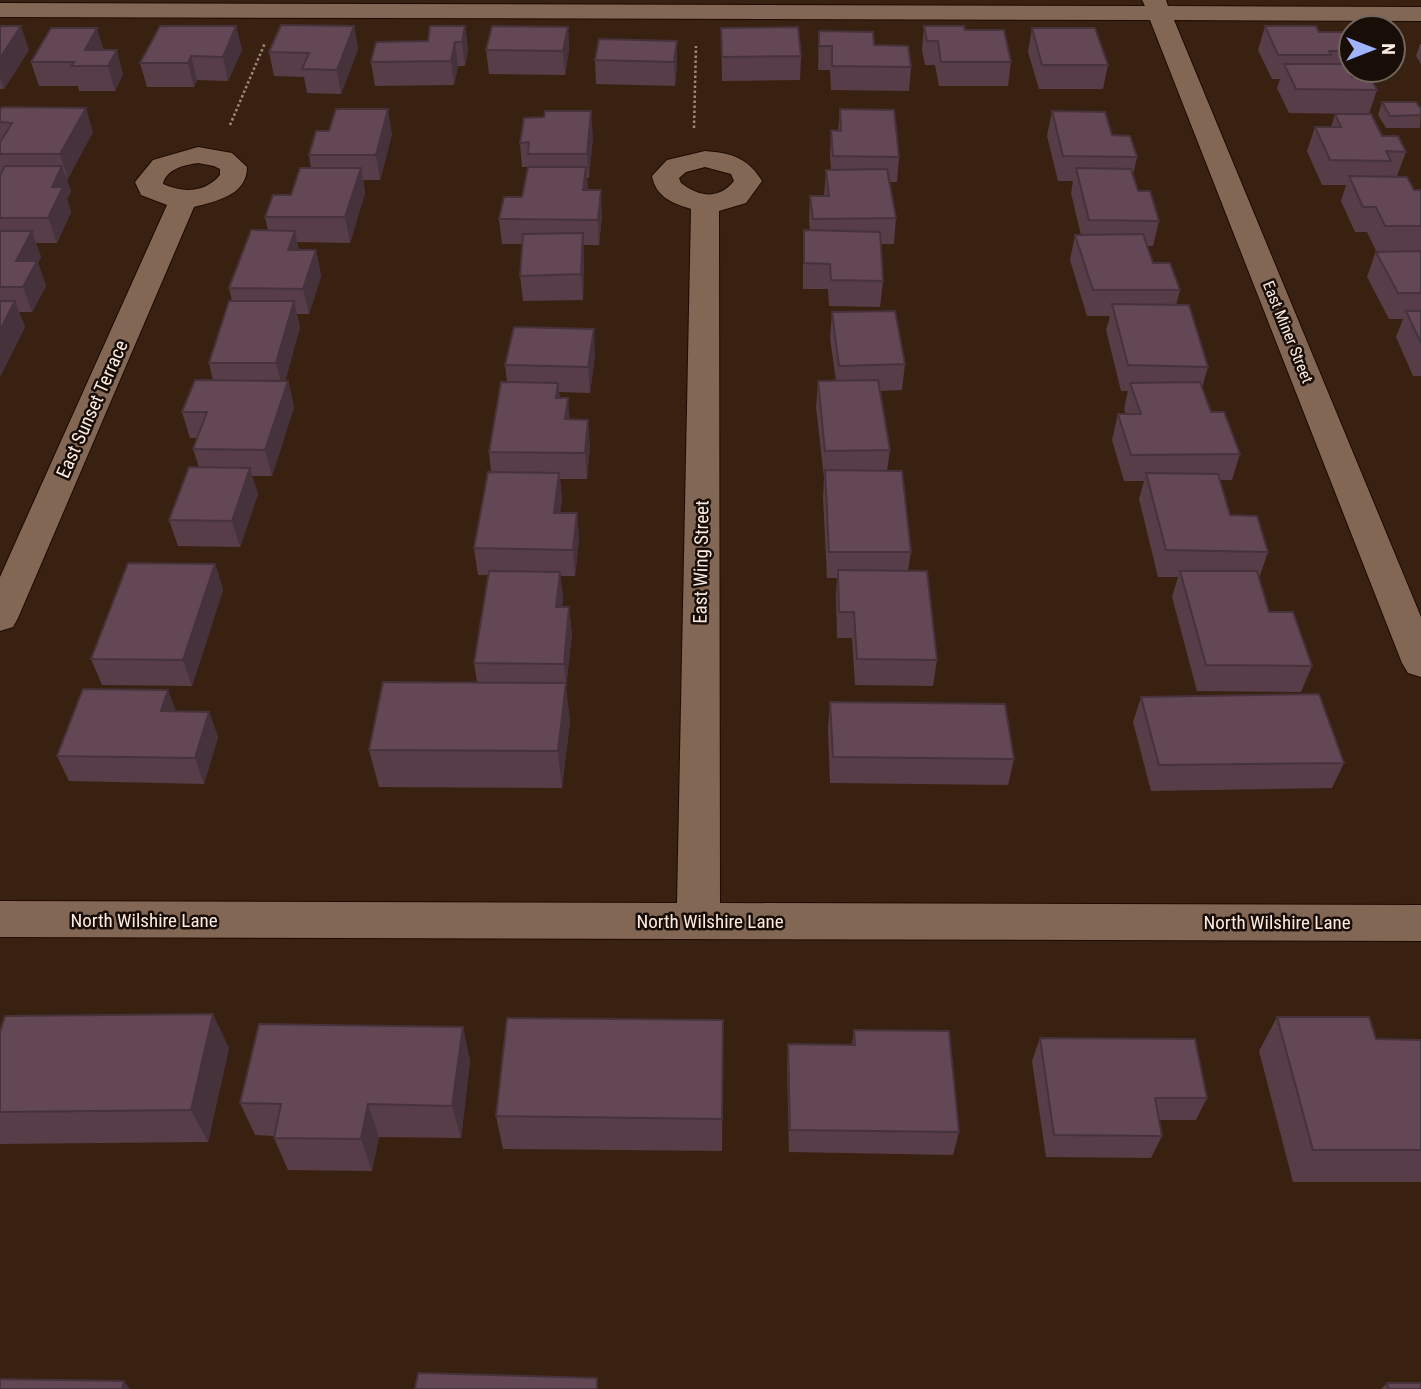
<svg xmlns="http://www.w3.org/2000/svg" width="1421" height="1389" font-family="'Roboto Condensed',sans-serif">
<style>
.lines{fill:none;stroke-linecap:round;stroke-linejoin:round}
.street-casing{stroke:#1f0a00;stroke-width:2}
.path{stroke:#9e8a7d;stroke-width:2.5;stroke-dasharray:2.5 2.5;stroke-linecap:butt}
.street{fill:#836755;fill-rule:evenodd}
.wall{fill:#563d48}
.shaded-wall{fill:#46323b}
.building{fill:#644754;stroke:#46323b;stroke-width:2}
.labels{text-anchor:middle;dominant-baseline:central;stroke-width:5;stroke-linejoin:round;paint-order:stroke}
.far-street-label{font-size:16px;fill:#fcebe1;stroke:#180e07}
.street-label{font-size:19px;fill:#fcebe1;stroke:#180e07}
</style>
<rect width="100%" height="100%" fill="#392111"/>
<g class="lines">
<defs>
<g id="street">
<path d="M1142,0H1166L1168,6L1421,7V21L1174,20L1421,617V677L1408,673L1402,663L1150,20L0,17V3L1145,6Z"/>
<path d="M198,147L232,153L247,167C247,195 217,201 194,207L18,618L13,627L0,631V577L167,205L141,195L135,182L153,160ZM198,163L214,166L220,169V175C205,193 183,193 163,184C166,169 184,165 198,163Z"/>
<path d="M705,151C732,153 748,158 762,181L746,203L719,211L720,903L1421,905V941L0,937V901L677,903L691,209C672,203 656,197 652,176L667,160ZM705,167L731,174L734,181C719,200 699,197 681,183L679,178L686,172Z"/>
</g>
</defs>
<use href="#street" class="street-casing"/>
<g class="path">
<path d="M230,125L265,43"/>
<path d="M694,128L696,46"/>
</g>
<use href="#street" class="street"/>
</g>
<g class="wall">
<path d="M0,26L29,50L4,89H0Z"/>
<path d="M236,26L242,50L228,81L197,80L194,87H147L140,63Z"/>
<path d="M354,26L358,49L341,94L307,93L304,77L274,76L269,52Z"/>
<path d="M465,26L468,50L465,66H458L454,85L375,86L371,62Z"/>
<path d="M924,26L965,30L1011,62L1008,86H939L935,65H925L922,50Z"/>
<path d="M1265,26L1319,32H1351V70H1377L1375,75H1352V77L1377,90L1369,114L1289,113L1277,88L1280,79H1272L1258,50Z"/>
<path d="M568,27L569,50L565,75L489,74L486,50Z"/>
<path d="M721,28L801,56L800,80L722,81Z"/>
<path d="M1032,28L1108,65L1103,89H1039L1028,52Z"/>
<path d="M819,31L874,45L911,67L909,91L831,90L830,70H818Z"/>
<path d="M677,41V65L675,86L596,84L595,60Z"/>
<path d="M1420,44H1421V64L1416,56Z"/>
<path d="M104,50L123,74L115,91H79L78,86H39L31,62Z"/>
<path d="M1382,102L1421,109L1420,128H1386L1378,115Z"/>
<path d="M840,109L899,157L897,182H889L896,218L894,244H880L883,281L880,307L829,306L828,289H803V256L804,230L810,231L809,221L810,196H824L826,170H831L830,155L831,130L838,131Z"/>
<path d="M0,110L93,132L67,179L71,191L67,199L71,212L57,243H36L41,257L38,263L46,286L32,312H19L25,327L0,377Z"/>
<path d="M1052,111L1112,135L1137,157L1133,175L1138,191L1159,221L1153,246H1147L1153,263L1180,290L1176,305L1208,367L1202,388L1211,412L1240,454L1232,480H1220L1230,515L1268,552L1259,578L1269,612L1312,666L1301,692L1197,691L1172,597L1178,577H1158L1139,499L1144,481H1124L1112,440L1118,414H1126L1124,409L1128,391H1121L1106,330L1110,316H1087L1070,260L1075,235H1081L1071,193L1073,181H1058L1047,136Z"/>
<path d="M1335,114L1382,136L1406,152L1397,176L1414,190H1421V376H1413L1396,337L1403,319H1389L1367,277L1376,251L1367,232H1355L1341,201L1346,185H1322L1307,151L1315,127H1331Z"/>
<path d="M392,134L380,180H363L365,193L350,243L297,242L299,250H316L321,276L309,314H297L300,327L285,381H288L294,407L272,476H252L258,494L240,547L178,546L169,520L199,467L193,449L197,438H190L182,412L213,380L209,363L232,301L229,288L268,231L265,217L291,195L311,168L309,155Z"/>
<path d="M593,136L589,178H587L588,190L602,215L599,245H583L584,258L583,300L523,301L520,276L522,244H502L499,219L522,197L528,167H522L520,143Z"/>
<path d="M832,312L905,364L902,390L880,391L890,450L887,471L911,552L908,571L937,660L933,686L855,685L852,638H837L836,596L837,578H827L823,497L824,478L816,407L818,381H836L830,338Z"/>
<path d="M595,355L590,393L559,392L560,398L569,419L590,446L587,479H560L562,499L560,513L579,539L575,576H560L563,598L562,607L572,633L566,688L570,721L562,788L379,787L369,750L477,682L474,663L489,575H478L474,548L491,472L489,452L507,382L505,365Z"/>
<path d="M215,564L223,590L192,686L102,685L91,659Z"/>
<path d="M1141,697L1344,763L1332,788L1151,791L1133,722Z"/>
<path d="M830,702L1014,759L1008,785L830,783L828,728Z"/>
<path d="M209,712L218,737L204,784L69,781L57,756Z"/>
<path d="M1277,1017L1376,1039L1421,1040V1182H1293L1259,1051Z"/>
<path d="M723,1020L722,1151L503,1149L496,1116Z"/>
<path d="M463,1027L470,1061L461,1138L379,1137L372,1171L288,1170L274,1138V1136L255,1135L240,1103Z"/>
<path d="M854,1030L959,1132L953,1155L789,1152L787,1067L788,1044L852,1045Z"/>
<path d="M0,1032L229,1048L208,1142L0,1144Z"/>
<path d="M1040,1038L1207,1098L1196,1120H1159L1162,1136L1151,1158L1046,1157L1032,1061Z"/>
<path d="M1387,1383L1421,1389H1381Z"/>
</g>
<g class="shaded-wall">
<path d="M21,26L29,50L4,89L0,78V58Z"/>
<path d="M236,26L242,50L228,81L223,57Z"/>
<path d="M354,26L358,49L341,94L337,70Z"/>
<path d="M465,26L468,50L465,66L462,42Z"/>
<path d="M568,27L569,50L565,75L563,51Z"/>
<path d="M97,28L104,51L85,50Z"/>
<path d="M677,41V65L675,86L674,62Z"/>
<path d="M455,42L458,66L454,85L451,61Z"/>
<path d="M117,50L123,74L115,91L108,66Z"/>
<path d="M191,56L197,80L194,87L188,63Z"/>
<path d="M86,108L93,132L68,179L60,154Z"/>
<path d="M388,109L392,134L380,180L376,155Z"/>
<path d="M591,111L593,136L589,178L587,154Z"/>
<path d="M62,166L71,191L67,199L71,212L57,243L48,218L52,187Z"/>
<path d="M586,167L588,192L583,190Z"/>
<path d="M361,168L365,193L350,243L345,217Z"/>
<path d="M601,190L602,215L599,245L598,220Z"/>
<path d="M32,231L41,257L38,263L46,286L32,312L23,287L16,261Z"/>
<path d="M295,231L300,256L288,250Z"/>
<path d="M583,233L584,258L583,300L581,274Z"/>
<path d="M316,250L321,276L309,314L303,289Z"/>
<path d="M15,301L25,327L0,377V330Z"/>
<path d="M294,301L300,327L283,389L276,363Z"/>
<path d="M594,329L595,355L590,393L588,367Z"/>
<path d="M288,381L294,407L272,476L265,450Z"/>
<path d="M558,383L561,409L556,398Z"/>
<path d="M568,398L570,424L565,419Z"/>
<path d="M588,420L590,446L587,479L585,453Z"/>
<path d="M250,468L258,494L240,547L232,521Z"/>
<path d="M559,473L562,499L556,539L554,513Z"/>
<path d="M577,513L579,539L575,576L573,550Z"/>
<path d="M215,564L223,590L192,686L183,660Z"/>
<path d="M560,572L563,598L559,633L556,607Z"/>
<path d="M569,607L572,633L566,688L570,721L562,788L558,751L566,684L564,664Z"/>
<path d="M168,690L178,716L161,711Z"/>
<path d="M209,712L218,737L204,784L195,758Z"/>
<path d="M213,1014L229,1048L208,1142L191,1110Z"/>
<path d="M463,1027L470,1061L461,1138L452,1106Z"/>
<path d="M368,1104L379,1137L372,1171L361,1139Z"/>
<path d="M124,1381L130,1389H122Z"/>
</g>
<g class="building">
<path d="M281,25L354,26L337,70L302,69L309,53L269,52Z"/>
<path d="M0,26H21L0,58Z"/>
<path d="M160,26H236L223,57L191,56L188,63H140Z"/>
<path d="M430,26H465L462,42H455L451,61L371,62L376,42L428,41Z"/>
<path d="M492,26L568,27L563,51L486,50Z"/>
<path d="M924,26H964L965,30H1004L1011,62H941L938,41H927Z"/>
<path d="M1265,26H1316L1319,32H1351V51H1329L1331,55H1278Z"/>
<path d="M798,27L801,56L722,57L721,28Z"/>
<path d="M51,28H97L85,50H117L108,66H71L74,62H31Z"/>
<path d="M1032,28H1095L1108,65H1042Z"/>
<path d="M819,31L873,32L874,45L908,46L911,67L832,66V46H819Z"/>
<path d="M599,39L677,41L674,62L595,60Z"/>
<path d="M1284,64H1346L1352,77H1370L1377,90L1296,89Z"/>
<path d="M1382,102H1416L1421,109V115L1390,116Z"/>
<path d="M2,107L86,108L60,154H0V142L12,123L0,122V110Z"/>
<path d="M336,109H388L376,155H309L316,131H329Z"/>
<path d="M840,109L894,110L899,157L833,156L831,130L841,131Z"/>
<path d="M545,111H591L587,154H528L529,142L520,143L524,118L544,117Z"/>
<path d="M1052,111L1105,112L1112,135L1130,136L1137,157L1063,156Z"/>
<path d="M1335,114H1371L1382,136H1398L1406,152L1386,151L1391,161L1330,160L1315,127H1341Z"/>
<path d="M5,166H62L52,187H63L48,218H0V175Z"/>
<path d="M528,167H586L583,190H601L598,220L499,219L504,197H522Z"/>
<path d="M300,168H361L345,217H265L273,195H291Z"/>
<path d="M1076,168L1131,169L1138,191H1150L1159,221L1089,220Z"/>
<path d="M887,169L896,218L813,219L810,196H829L826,170Z"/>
<path d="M1349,176L1407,177L1414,190H1421V226H1385L1376,207H1363Z"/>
<path d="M251,230L295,231L288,250H316L303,289L229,288Z"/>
<path d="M804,230L880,232L883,281L831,280L830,264L804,263Z"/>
<path d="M0,231H32L16,261H37L23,287H0Z"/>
<path d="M583,233L581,274L520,276L523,234Z"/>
<path d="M1143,234L1153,263H1170L1180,290H1093L1075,235Z"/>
<path d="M1421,251V293H1398L1376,252Z"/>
<path d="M0,301H15L0,330Z"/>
<path d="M229,301H294L276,363H209Z"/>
<path d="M1112,304L1189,305L1208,367L1128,365Z"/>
<path d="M895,311L905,364L839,366L832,312Z"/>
<path d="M1406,311H1421V343Z"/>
<path d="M514,327L594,329L588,367L505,365Z"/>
<path d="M195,380L288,381L265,450L193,449L207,412H182Z"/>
<path d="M878,380L890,450L825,451L818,381Z"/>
<path d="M501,382L558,383L556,398H568L565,419L588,420L585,453L489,452Z"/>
<path d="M1200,382L1211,412H1224L1240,454L1131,455L1118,414H1141L1130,383Z"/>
<path d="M189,467L250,468L232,521L169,520Z"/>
<path d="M825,470L902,471L911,552H829Z"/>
<path d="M488,472L559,473L554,513H577L573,550L474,548Z"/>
<path d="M1146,473L1218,474L1230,515L1257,516L1268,552L1166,550Z"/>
<path d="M128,563L215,564L183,660L91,659Z"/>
<path d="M838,570L927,571L937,660L857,659L854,612H839Z"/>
<path d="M489,571L560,572L556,607H569L564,664L474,663Z"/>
<path d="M1180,571H1257L1269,612H1293L1312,666L1206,665Z"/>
<path d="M383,682L566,683L558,751L369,750Z"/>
<path d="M83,689L168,690L161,711L209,712L195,758L57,756Z"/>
<path d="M1319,694L1344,763L1159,765L1141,697Z"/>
<path d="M830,702L1005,704L1014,759L833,757Z"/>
<path d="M213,1014L191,1110L0,1112V1032L5,1016Z"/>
<path d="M1277,1017H1369L1376,1039L1421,1040V1150H1313Z"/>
<path d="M507,1018L723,1020L722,1119L496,1116Z"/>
<path d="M259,1024L463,1027L452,1106L368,1104L361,1139L274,1138L281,1104L240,1103Z"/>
<path d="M854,1030L949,1031L959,1132L790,1130L788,1044L855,1045Z"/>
<path d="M1040,1038L1195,1039L1207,1098H1155L1162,1136L1054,1135Z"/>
<path d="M418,1373L597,1378V1389H415Z"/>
<path d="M0,1379L124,1381L122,1389H0Z"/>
<path d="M1387,1383H1421V1389H1388Z"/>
</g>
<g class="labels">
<g class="far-street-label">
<text transform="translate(1288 332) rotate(68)">East Miner Street</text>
</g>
<g class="street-label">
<text transform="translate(92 409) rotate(-66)">East Sunset Terrace</text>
<text transform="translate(701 562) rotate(-89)">East Wing Street</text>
<text x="144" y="920">North Wilshire Lane</text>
<text x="710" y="921">North Wilshire Lane</text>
<text x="1277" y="922">North Wilshire Lane</text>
</g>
</g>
<g transform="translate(1372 49) rotate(90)"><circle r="33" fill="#180e07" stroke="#73665e" stroke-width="2"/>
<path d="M0-5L12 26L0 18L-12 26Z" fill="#a0b3fd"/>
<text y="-10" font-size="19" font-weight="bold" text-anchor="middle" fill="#fcebe1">N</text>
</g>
</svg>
